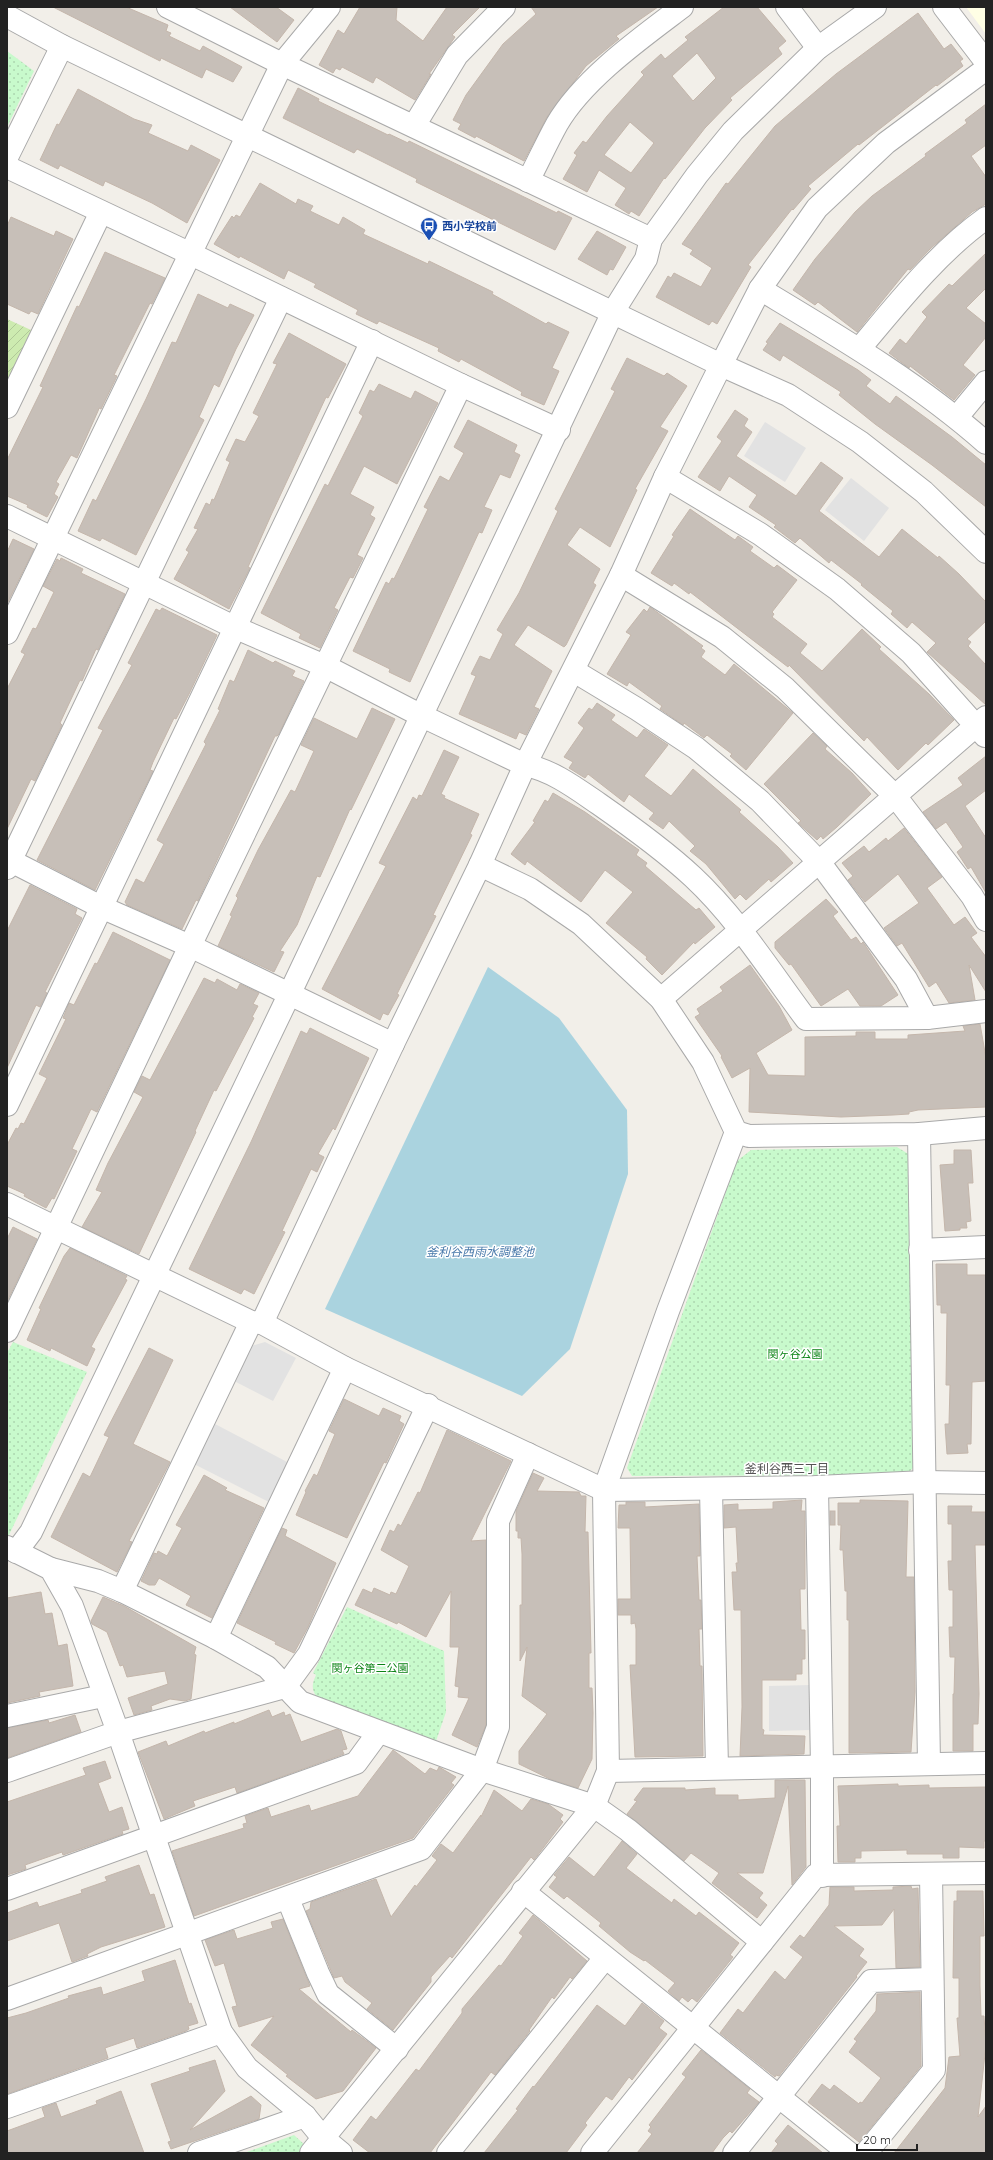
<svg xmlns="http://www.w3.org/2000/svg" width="993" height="2160" font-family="Quicksand,'Noto Sans JP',sans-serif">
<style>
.education{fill:#ffffe5}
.park{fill:url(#park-dots)}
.garden{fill:url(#garden-furrows)}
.parking{fill:#e2e2e2}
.water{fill:#aad3df}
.building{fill:#c7bfb8;stroke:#c4b6ab;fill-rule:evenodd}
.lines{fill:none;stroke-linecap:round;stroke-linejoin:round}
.minor-casing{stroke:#a9a9a9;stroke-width:24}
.tertiary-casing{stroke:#a9a9a9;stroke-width:24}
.minor{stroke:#fff;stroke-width:22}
.tertiary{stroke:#fff;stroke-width:22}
.labels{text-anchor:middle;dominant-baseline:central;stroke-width:3;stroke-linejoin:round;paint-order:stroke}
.transit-label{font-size:11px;font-weight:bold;fill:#164399;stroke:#fff;text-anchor:start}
.park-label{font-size:11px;fill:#0c8416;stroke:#fff}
.water-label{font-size:12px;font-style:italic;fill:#4a7aab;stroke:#fff}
.neighbourhood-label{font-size:12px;fill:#555;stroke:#fff}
</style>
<defs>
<pattern id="park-dots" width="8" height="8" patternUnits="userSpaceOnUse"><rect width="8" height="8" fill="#c8facc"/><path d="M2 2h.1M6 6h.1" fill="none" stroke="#acd6af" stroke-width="1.8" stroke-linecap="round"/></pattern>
<pattern id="garden-furrows" width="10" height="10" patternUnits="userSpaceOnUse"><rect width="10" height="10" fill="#cdebb0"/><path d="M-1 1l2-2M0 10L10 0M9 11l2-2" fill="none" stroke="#b0c997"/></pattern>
</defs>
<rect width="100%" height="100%" fill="#f2efe9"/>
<path class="education" d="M966,7H986V34Z"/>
<g class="park">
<path d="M7,51L34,71L7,127Z"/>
<path d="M897,1147L910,1155L918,1463L906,1475L632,1476L627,1468L737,1161L751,1150Z"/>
<path d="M13,1342L87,1372L8,1537L7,1353Z"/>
<path d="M347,1607L444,1651L446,1712L435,1744L317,1697C311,1689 312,1684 316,1675L313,1673Z"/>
<path d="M294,2135L307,2147L302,2153H244Z"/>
</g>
<path class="garden" d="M7,319L31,330L32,334L7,389Z"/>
<g class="parking">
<path d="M765,422L806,448L785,482L744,456Z"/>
<path d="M851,478L889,508L864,541L825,510Z"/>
<path d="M265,1342L296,1358L273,1401L234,1381L251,1346Z"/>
<path d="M215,1424L289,1463L269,1502L194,1464Z"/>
<path d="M811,1685V1730L769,1731V1686Z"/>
</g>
<path class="water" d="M488,967L559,1018L627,1110L628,1174L570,1349L522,1396L325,1309Z"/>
<g class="building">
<path d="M53,7H126L168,25L166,31L171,33L169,36L200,51L203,46L242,67L233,82L206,69L202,78L161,58L160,61Z"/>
<path d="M230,7H276L294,20L277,42Z"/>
<path d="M360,7H397L396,20L423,41L447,7H480L452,35L455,37L429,74H431L415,100L376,77L373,83L342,67L340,70L336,68L333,73L319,65L338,30L344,34Z"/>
<path d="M531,7H658L616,36L619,39L586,66L547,117L524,161L476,136L475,138L458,129L461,124L453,120L466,95L503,44L536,14Z"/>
<path d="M724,7H757L786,41L778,48L782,54L730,98L732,100L705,128L665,179L664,178L639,216L631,211L629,214L615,205L626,188L599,170L587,192L563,179L577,155L574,153L583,141L586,143L607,116L644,75L641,72L661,54L665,59L688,40L685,37ZM697,53L716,78L693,101L672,76ZM630,122L654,143L631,173L604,155Z"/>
<path d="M918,13L944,49L951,44L963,59L960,61L963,66L937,86L936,85L859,145L858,144L808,186L811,189L793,210L792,209L748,265L751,267L717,324L712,321L709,325L656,297L668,276L671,278L674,273L701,287L712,268L690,254L693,250L682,244L726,183L728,184L775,126L836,74Z"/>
<path d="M298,88L319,99L318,101L388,135L389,134L408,143L409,141L557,213L558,211L572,218L555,250L416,182L417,179L357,149L354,153L283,118Z"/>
<path d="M78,89L134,119L152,125L148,133L188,151L191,145L220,160L187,223L152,203L105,181L103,186L60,165L58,169L40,160L57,124L59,125Z"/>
<path d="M986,104V145L971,156L986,177V204L972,212L930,249L910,270L908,269L857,332L818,302L815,305L793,290L815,259L855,212L872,196L926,156L925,154L967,123L965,120Z"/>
<path d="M260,183L296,204L298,199L313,206L310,211L339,225L343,217L365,230L363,234L428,264L429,261L493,292L492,294L546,324L548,322L569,332L552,368L559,371L544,405L521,395L522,392L461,359L459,362L438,351L439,348L379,321L377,324L356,314L358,310L314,287L316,284L288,270L284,279L240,256L239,258L214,244L232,216L234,218L236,215L240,217Z"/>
<path d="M11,217L54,236L56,231L73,239L38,314L31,311L29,314L7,304V226Z"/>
<path d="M597,231L626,247L613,270L610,269L607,275L578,259Z"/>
<path d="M105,252L165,278L152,304L150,303L114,375L117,376L101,409L99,408L98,411L77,458L71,455L56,482L59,484L54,494L58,497L47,517L27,507L28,505L7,496V460L43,387L40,386L77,306L79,307Z"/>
<path d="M986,253V288L966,308L986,324V337L963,365L975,375L954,400L910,366L909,368L889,353L900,339L906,344L927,317L922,312L949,284L952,286Z"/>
<path d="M198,294L228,308L230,304L254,315L236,349L219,387L214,384L199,417L204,420L136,555L102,538L100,541L78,531L93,499L96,501L146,399L172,342L176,343Z"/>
<path d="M780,323L858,370L871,380L866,386L890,404L896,396L952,437L986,465V507L932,465L875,424L839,395L841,392L783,355L780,361L763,350L768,343L766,342Z"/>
<path d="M289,333L346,364L328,398L326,397L272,513L248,567L250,568L229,609L174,579L189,552L186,550L198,529L194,528L206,503L210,505L212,499L214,500L230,462L226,460L236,439L245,442L259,416L253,413L277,364L273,363Z"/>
<path d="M627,358L664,376L667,373L687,386L660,427L668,431L635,489L637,490L610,547L580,527L567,545L600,569L593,583L596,585L566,645L564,647L528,625L514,645L552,671L534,707L539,709L526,735L519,732L516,739L459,714L476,676L471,674L480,656L490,660L503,634L497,630L519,593L558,511L555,509L615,391L611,389Z"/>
<path d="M379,384L411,399L415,391L438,403L397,484L364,466L350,494L374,507L370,515L375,518L357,555L363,558L353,578L350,577L334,608L338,610L320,648L299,638L301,634L261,613L325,484L328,486L363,416L359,413L370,390L374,392Z"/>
<path d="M735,410L748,419L744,426L752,432L736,456L796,496L821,462L843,478L819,511L879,557L902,529L938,558L939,556L959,574L986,602V621L967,639L971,642L968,646L986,665V705L927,652L936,643L912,622L907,628L891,614L893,611L861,585L862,584L831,560L829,563L800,538L795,543L774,527L776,525L749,507L757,495L729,476L720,491L698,477L722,441L717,437Z"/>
<path d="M468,420L517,445L514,452L520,455L510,478L500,474L484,507L492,510L482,533L479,532L410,682L389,672L390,669L353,651L386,582L389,584L392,578L394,579L428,509L424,507L440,476L449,481L464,453L454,447Z"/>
<path d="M690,509L735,540L738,536L753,547L750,551L774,568L777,565L797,580L772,612L774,614L772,617L807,644L800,653L822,671L862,629L881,647L879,649L929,694L954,720L928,745L926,743L898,770L867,737L864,741L789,665L788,667L690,592L689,594L674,583L672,586L651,573L674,536L672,535Z"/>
<path d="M13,539L34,549L7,604V552Z"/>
<path d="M61,558L83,569L81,573L125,594L98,650L96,649L82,681L80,680L60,723L62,725L35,781L31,779L7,829V689L25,654L21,652L33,628L36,629L54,592L43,586L57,559L60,561Z"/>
<path d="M650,607L703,646L701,648L705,651L701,657L725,675L734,664L793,713L746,770L730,756L732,754L707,735L704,738L684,723L683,725L660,709L662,706L629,682L627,686L607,674L631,635L626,632L644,609L647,612Z"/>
<path d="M162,608L217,635L189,694L176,719L174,718L153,762L150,770L153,771L95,890L37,860L103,730L98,728L132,665L128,663L156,609L160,611Z"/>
<path d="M248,650L273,663L275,661L295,671L292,676L304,681L279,734L277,736H275L198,901L196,900L182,929L127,905L125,902L136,879L144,883L164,844L157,840L206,744L204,742L220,710L218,709L230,680L234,682Z"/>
<path d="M597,703L615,715L611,720L637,738L644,729L668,745L644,776L671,796L693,769L741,810L739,812L778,847L793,863L771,882L769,879L746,900L740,894L735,899L706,864L690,851L695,846L669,821L663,829L649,819L654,813L629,794L624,802L588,774L585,778L569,768L573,762L564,757L584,728L578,723L589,708L592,710Z"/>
<path d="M372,708L395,719L351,810L350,809L320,877L317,876L297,925L280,951L284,952L274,972L218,946L232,916L230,915L238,898L236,896L258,850L291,790L295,792L314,751L301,745L314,718L357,739Z"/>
<path d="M813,733L827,746L825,749L852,773L871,794L837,827L823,839L821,836L817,840L798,823L801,821L764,784Z"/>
<path d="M444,750L459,757L441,794L445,796L444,798L479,814L470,834L472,835L433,915L436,916L397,994L399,995L388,1015L383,1013L380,1020L322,989L386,866L379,863L413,797L417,800L419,795L422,796Z"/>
<path d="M986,756V790L965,806L986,838V893L971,867L968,869L957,852L963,847L946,822L936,829L923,812L963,785L958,778Z"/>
<path d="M553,793L585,812L639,850L636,855L647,863L645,866L696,910L699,908L715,927L695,944L694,942L662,975L646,959L647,957L606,923L633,892L605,870L581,902L527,861L525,865L511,854L535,822L533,821L545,800L548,802Z"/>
<path d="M904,828L942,877L927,888L954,925L965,917L977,933L971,937L986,957V992L969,965L975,1000L949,1003L936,982L929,987L902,943L897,946L884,928L919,903L898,874L865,902L848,880L853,876L842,863L864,846L869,852L886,838L888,841Z"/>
<path d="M30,885L77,909L75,914L82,918L45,992L47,993L40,1007L36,1005L7,1068V931Z"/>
<path d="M826,899L838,912L833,916L851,940L856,937L861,944L863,942L898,995L881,1006H860L848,989L821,1006L791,964L789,965L775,948V942Z"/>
<path d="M113,932L170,960L97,1112L91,1109L72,1149L77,1151L54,1199L52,1198L46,1208L24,1196L25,1194L7,1186V1145L16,1128L18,1129L21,1123L24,1124L47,1078L39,1074L66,1019L63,1018L69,1003L74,1005L95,963L97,964Z"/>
<path d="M750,965L779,1006L792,1030L756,1053L768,1075L805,1076V1037L856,1036V1032H875V1039H908V1035L965,1031L963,1026L980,1024L986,1058V1107L918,1110L909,1112V1114L893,1115L841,1117L749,1112L750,1068L732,1078L721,1057L722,1056L695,1017L700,1014L697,1009L723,991L720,987Z"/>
<path d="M204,978L215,983L217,979L237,990L240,984L259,993L253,1004L258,1006L252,1017L254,1018L216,1091L214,1090L195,1131L196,1132L139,1254L82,1227L102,1192L96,1190L108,1163L143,1097L134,1092L142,1076L150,1080Z"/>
<path d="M310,1028L369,1058L335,1130L333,1128L318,1154L324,1157L317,1172L311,1169L282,1231L285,1232L254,1294L244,1289L241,1294L189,1269L251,1142L301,1031L307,1034Z"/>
<path d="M954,1150H971L973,1183H968L971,1221L966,1222L967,1228H960V1230L945,1231L940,1165L954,1164Z"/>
<path d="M13,1227L37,1239L7,1302V1239Z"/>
<path d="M70,1248L127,1276L125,1279L127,1280L91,1347L95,1349L87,1366L51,1348L50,1351L27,1340L41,1309L39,1308L64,1256Z"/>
<path d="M936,1264H967V1275H986V1381L972,1382L971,1444H967L968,1453L947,1454L945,1424H949L950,1385H946L947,1313H941V1305H937Z"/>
<path d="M149,1348L173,1360L133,1444L170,1462L129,1541L132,1542L117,1572L51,1537L83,1473L90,1477L109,1437L104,1435Z"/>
<path d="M344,1399L379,1416L383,1408L401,1416L399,1421L404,1424L386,1463L384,1462L347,1538L296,1515L306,1492L305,1491L314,1474L317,1476L335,1434L329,1431Z"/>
<path d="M447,1430L511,1461L471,1541L486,1540V1725L477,1747L452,1735L469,1698L458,1697L459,1687L455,1686L459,1647H450L451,1591L426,1637L398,1622L397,1624L355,1605L363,1589L372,1593L374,1588L390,1595L391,1592L396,1594L409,1566L381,1550L390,1530L394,1532L398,1524L401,1526L418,1492L420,1493Z"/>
<path d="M533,1473L544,1478L537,1491L579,1492L581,1496H586L585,1532H588L591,1653H589V1688H592L593,1713L592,1759L578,1788L552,1780L519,1764V1751L547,1714L522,1696L527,1647L520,1661V1605H522V1554L521,1538H518V1531H516V1511Z"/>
<path d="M204,1475L227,1488L225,1490L264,1508L212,1618L186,1605L191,1596L159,1578L155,1585H149L141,1581L154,1553L157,1554L158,1551L167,1556L182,1528L176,1525Z"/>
<path d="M802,1500L801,1511H805V1589H800L801,1630H805V1659H802V1674H796V1680H762V1729L764,1730L763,1735L805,1736L804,1754L740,1756L742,1707L741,1610H734L732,1572H737L736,1563H738L736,1527L724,1528V1505L738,1504V1510L773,1509V1502Z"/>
<path d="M860,1500L908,1501L906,1577H914L915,1692L911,1752L849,1753V1620H847V1591H845L843,1550H840L841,1525H838V1503H860Z"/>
<path d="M626,1502H645V1507L699,1504L700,1556H697L699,1600H701L702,1629H699L700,1666H702L703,1756L635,1757L630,1665H636V1629L635,1623L631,1624V1615H618V1599H631L630,1528H618L619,1505H626Z"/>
<path d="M948,1506H972L971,1512H986V1545H975L979,1694L978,1724H973V1751H953V1694H954L955,1657H950L949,1627H953V1590H949L948,1561H952V1524H948Z"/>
<rect x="830" y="1511" width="5" height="14"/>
<path d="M282,1528L287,1530L285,1536L336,1563L308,1627L294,1653L275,1644L276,1642L237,1623Z"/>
<path d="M41,1592L45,1614L52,1613L58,1646L67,1644L73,1686L39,1692L40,1696L7,1703V1598Z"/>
<path d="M103,1597L124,1606L196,1647L194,1654L196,1655L191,1699L185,1701L170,1699L151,1706L152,1710L134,1715L128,1698L168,1684L165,1671L127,1677L123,1665L120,1666L107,1632L92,1624L91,1621Z"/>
<path d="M269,1710L272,1717L284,1712L285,1716L290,1714L301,1742L337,1729L341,1731L347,1749L342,1750L344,1754L237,1793L235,1787L193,1801L195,1806L164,1819L138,1752L166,1741L168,1746L204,1731L205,1733L234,1722V1724Z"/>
<path d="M75,1715L81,1732L7,1758V1728L48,1720L49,1723Z"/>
<path d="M393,1750L425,1774L430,1768L437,1771L439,1767L456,1777L451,1783L454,1785L413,1838L194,1916L172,1851L244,1828L243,1824L247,1823L245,1816L268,1808L271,1817L309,1805L311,1811L358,1796Z"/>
<path d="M105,1761L111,1778L98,1783L109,1812L122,1807L129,1829L122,1831L123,1834L63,1855L62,1852L25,1865L26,1869L7,1875V1802L86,1775L83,1768Z"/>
<path d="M775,1780H805L806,1867L792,1885L788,1786L763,1873H737L763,1893L759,1898L767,1905L757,1918L712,1883L719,1873L691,1853L684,1861L627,1814L637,1801L634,1800L643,1788H685V1790L715,1788V1795H738V1800L775,1798Z"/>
<path d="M898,1784V1786L929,1785V1788L986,1787V1841H984V1848L959,1847V1858H943V1854H907V1850L861,1851V1858H855V1862H838L837,1826H840L838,1786Z"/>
<path d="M494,1790L522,1811L531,1799L548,1804L563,1815L560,1819L563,1822L534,1860L531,1857L452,1958L450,1956L431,1977V1982L393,2030L367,2009L372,2003L345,1982L342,1976L334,1978L306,1911L310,1909L311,1902L376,1879L391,1917L415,1885L416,1887L437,1860L432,1856L441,1844L453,1853L481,1815V1817Z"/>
<path d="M622,1841L637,1854L626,1868L672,1903L674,1899L696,1916L699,1912L739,1943L730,1955L733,1957L697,2002L692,1998L688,2002L682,1997L679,2001L668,1991L675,1983L645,1960L644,1961L630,1952L599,1926L601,1923L567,1896L564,1899L549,1887L557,1877L554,1875L569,1857L594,1877Z"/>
<path d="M139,1865L150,1895L154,1894L165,1927L101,1947L87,1954L88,1956L72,1962L59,1923L7,1941V1913L37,1902L39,1907L82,1893L81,1890L107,1881L105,1877Z"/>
<path d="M911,1886L912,1889L918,1888L920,1967L896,1968L894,1909L882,1925L834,1926L864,1949L859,1956L867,1962L856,1976L857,1977L779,2076L776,2075L775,2077L720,2033L738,2009L743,2013L775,1971L785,1980L803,1957L790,1947L800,1935L804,1938L829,1905L830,1887H854V1891L893,1890V1887Z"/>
<path d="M957,1891H983L984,1936H980V1986L981,2016H984L986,2045L978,2117L986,2106V2153H894L945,2088L949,2057L960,2056L957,2018H959V1978H953L954,1901H957Z"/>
<path d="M533,1915L587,1961L572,1979L570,1977L554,1999L552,1997L529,2030L530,2031L495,2075L491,2072L430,2153H370L353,2140L371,2116L376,2120L416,2069L419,2071L462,2013V2009L499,1965L501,1966L523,1936L519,1933Z"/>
<path d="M283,1919L310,1986L299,1989L351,2032L352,2030L376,2048L343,2091L316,2099L286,2076L288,2075L251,2045L274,2016L239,2027L232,2007L237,2006L224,1963L215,1966L205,1940L234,1930L237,1939L273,1928L271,1922Z"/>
<path d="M175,1960L189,2004L191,2003L198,2023L188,2026L189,2029L186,2031L137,2048L134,2038L105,2048L108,2058L7,2094V2018L26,2013L69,1998L68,1996L101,1987L103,1995L145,1981L142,1971Z"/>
<path d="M920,1992L921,2066L859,2142L808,2102L822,2084L830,2090L834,2085L859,2104L860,2102L862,2103L881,2078L849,2052L857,2041L854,2039L876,2011L877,1994Z"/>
<path d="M642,2003L664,2021L659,2028L667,2034L632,2080L629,2077L612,2100L606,2096L585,2123L587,2125L566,2153H484L518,2110L516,2109L533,2086L534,2087L597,2005L625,2026Z"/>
<path d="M701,2050L750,2089L747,2093L759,2102L732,2133L730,2131L723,2138L712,2153H637L652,2134L648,2131L651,2127L649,2125L686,2077L682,2074Z"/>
<path d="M215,2060L225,2091L190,2130L251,2096L261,2105L259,2119L171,2149L168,2142L171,2141L151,2084L190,2071L189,2068Z"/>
<path d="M121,2091L144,2153H7V2131L45,2117L42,2108L56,2103L61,2117L97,2104L96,2101Z"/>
<path d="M788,2125L823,2153H771L778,2144L775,2141Z"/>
</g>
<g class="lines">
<defs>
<g id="minor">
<path d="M168,7L282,64L651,239"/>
<path d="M787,7L818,48"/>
<path d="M414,126L457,55L504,7"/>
<path d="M528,181C538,162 547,142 557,124C583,79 641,38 682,7"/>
<path d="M760,289C838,336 917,382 986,443"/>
<path d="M860,348C897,304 938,252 986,218"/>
<path d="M721,365L760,289L817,208L886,143L986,69"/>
<path d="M7,407L101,212"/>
<path d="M957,417L986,382"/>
<path d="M665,477L760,534L837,589L911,653L985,736"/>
<path d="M621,575L722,637L785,688L896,797L972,896L986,920"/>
<path d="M7,633L282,64L329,7"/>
<path d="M574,671L637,709L696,748L760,801L820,863L906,979L927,1018"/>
<path d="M420,715L525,765C552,770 577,789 599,804C632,827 664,850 693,877C737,918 770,971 806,1019L927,1018L986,1011"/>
<path d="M7,859L101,907L190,946L393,1044"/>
<path d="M661,999L986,717"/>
<path d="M7,1105L372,341"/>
<path d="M919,1134L929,1764"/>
<path d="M920,1250L986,1247"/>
<path d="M262,1323L345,1368L604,1490L817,1487L925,1482L986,1483"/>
<path d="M7,1331L190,946L461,385"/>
<path d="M817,1487L822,1767V1876"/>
<path d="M711,1489L717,1768"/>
<path d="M16,1552L31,1532L289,995L613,312"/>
<path d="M122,1591L251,1322"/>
<path d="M216,1638L345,1368"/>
<path d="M7,1716L103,1696"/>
<path d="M7,1771L118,1732L285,1687L309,1654L428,1405"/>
<path d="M608,1771L986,1763"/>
<path d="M594,1806L628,1830L762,1942"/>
<path d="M7,1889L356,1763L378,1733"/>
<path d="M288,1899L318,1973L328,1994L397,2049"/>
<path d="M7,1999L421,1849L482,1770L498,1727V1521L528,1454"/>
<path d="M7,2107L221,2032"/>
<path d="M311,2153L594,1806L608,1771L604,1490L668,1311L736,1132"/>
<path d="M448,2153L605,1958"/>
<path d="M734,2153L871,1981L931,1979"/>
<path d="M866,2153L934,2070L931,1874"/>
</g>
<g id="tertiary">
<path d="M944,7L986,62"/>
<path d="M7,16L62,46L721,365L788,395L860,442L924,492L986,552"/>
<path d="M7,157L62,46"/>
<path d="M7,167L191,254L461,385L559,430"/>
<path d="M613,312L646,259L651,239L697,175L733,131L818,48L875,7"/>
<path d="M7,516L236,628L325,666L420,715"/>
<path d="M480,865L530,889L581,924L661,999L703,1062L736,1132L749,1136L919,1134L986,1128"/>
<path d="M7,868L281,298"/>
<path d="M7,1204L251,1322L262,1323L393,1044L480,865L525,765L621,575L665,477L721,365"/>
<path d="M7,1547L51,1569L72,1606L118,1732L221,2032L247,2068L305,2116L323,2138L341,2153"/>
<path d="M51,1569L98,1581L122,1591L216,1638L267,1667L300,1702L482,1770L594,1806"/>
<path d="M523,1891L849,2153"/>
<path d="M199,2153L305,2116"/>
<path d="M592,2153L816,1875L986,1873"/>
</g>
</defs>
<use href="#minor" class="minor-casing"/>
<use href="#tertiary" class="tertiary-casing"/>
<use href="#minor" class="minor"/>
<use href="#tertiary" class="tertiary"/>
</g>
<defs>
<symbol id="bus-pin" viewBox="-11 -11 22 30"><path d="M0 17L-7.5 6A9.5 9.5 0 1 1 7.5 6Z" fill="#1a4fb4" stroke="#fff"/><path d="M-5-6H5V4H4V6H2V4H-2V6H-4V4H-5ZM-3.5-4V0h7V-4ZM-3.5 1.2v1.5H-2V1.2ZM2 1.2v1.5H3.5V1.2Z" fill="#fff"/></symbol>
</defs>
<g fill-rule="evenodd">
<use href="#bus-pin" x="419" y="216" width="20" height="27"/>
</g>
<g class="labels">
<g class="transit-label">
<text x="442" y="226">西小学校前</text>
</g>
<g class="park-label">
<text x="795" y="1354">関ヶ谷公園</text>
<text x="370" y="1668">関ヶ谷第二公園</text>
</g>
<g class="water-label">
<text x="480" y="1251">釜利谷西雨水調整池</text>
</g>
<g class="neighbourhood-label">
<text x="787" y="1468">釜利谷西三丁目</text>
</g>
</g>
<rect width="993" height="2160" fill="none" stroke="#222222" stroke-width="16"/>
<path d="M857 2144v6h60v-6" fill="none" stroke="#222222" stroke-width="2"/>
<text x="863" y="2144" font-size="12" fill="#222222" stroke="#ffffff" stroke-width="3" paint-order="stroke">20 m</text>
</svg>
